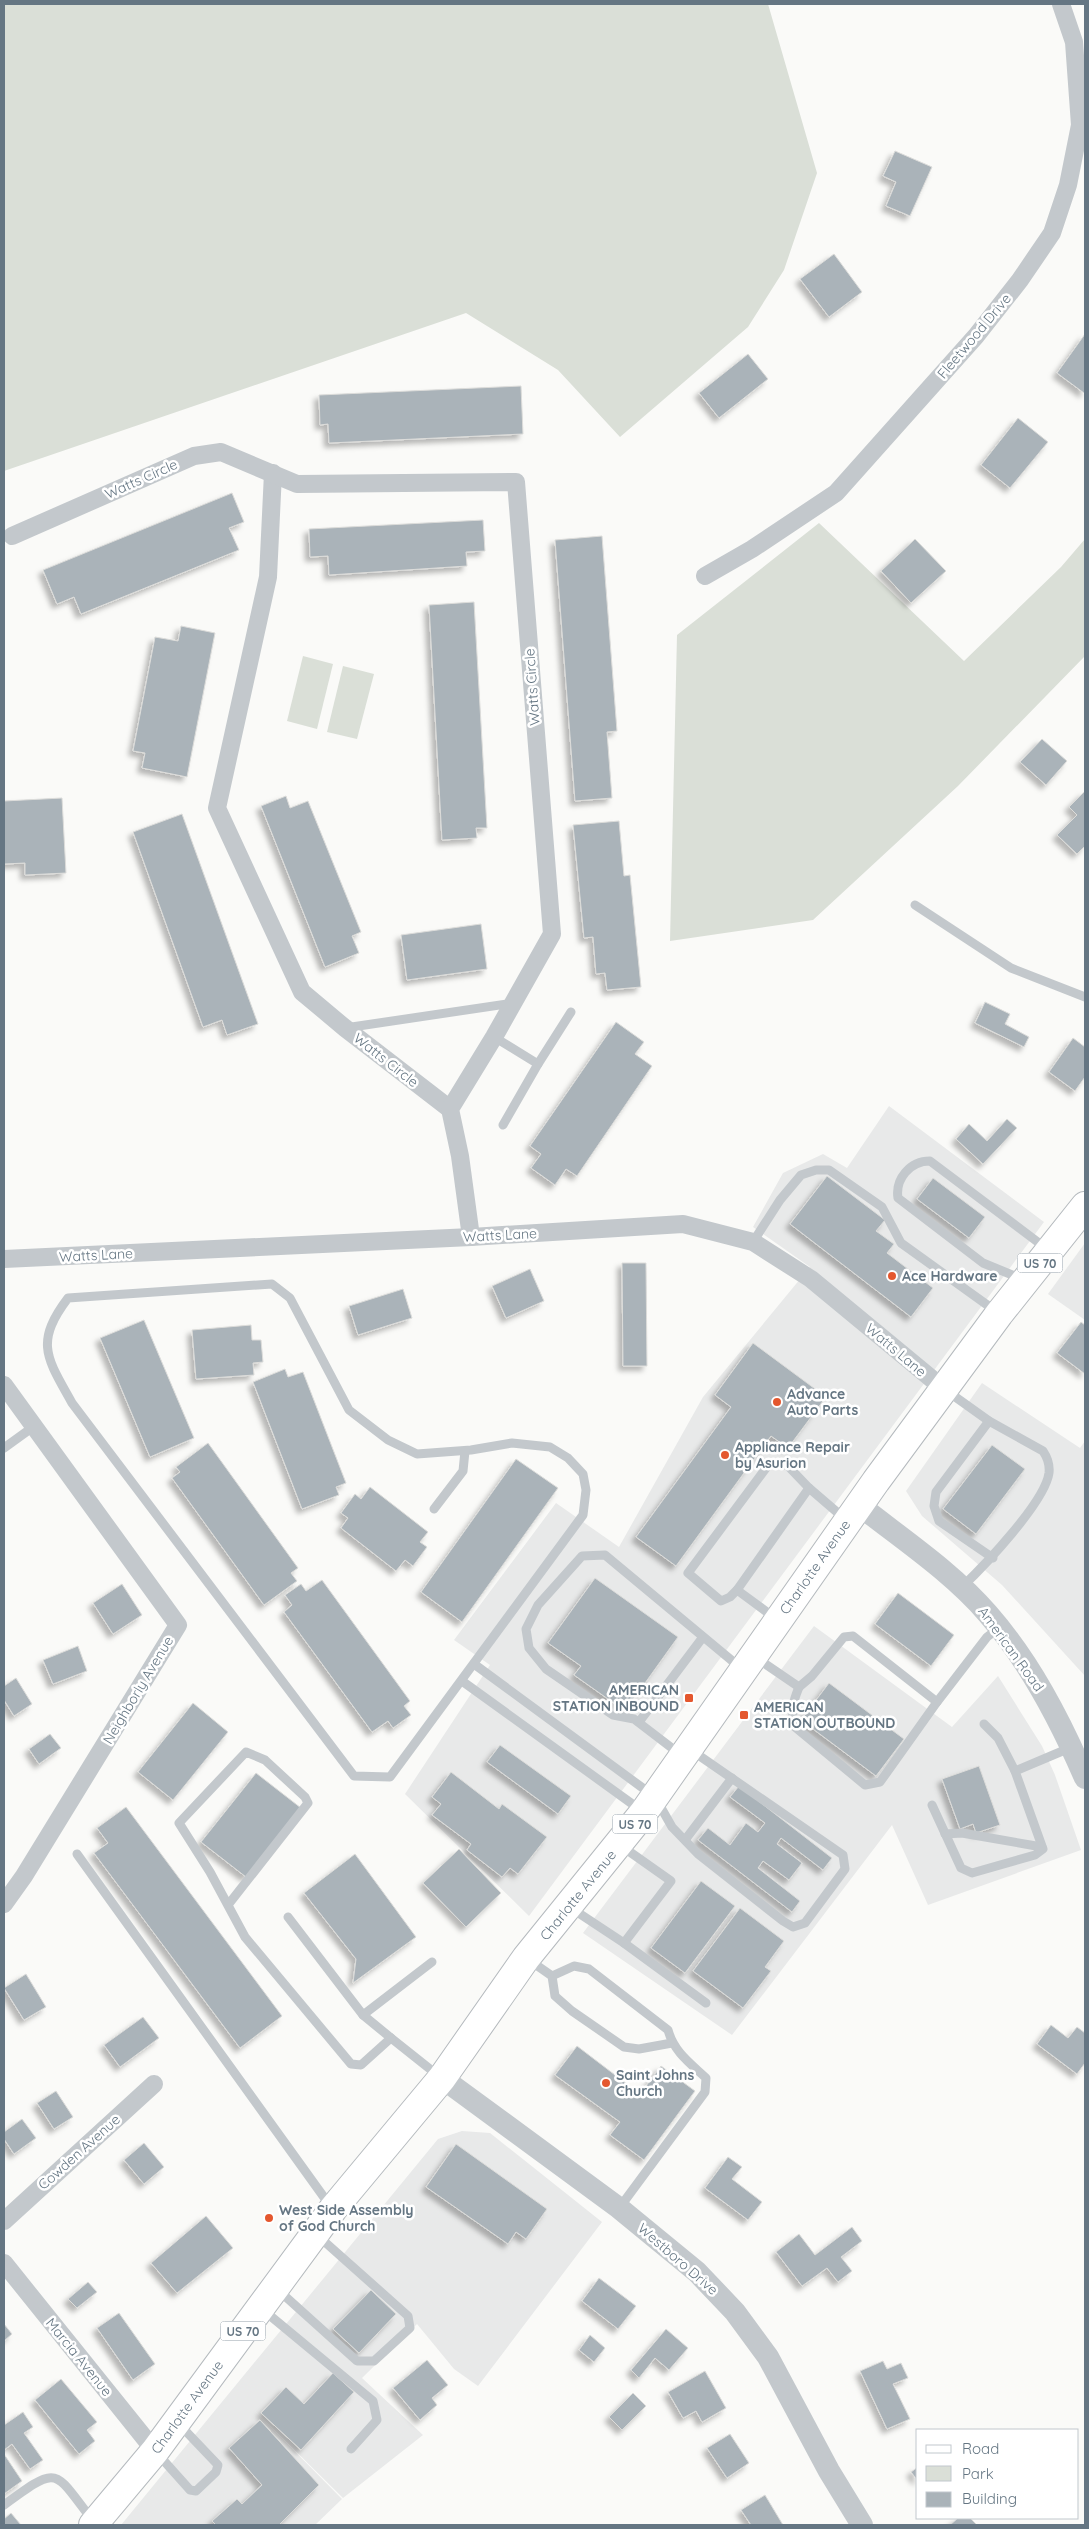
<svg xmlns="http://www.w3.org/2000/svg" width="1089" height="2529" font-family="Quicksand,sans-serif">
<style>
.built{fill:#e8e9e9}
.green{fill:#dadfd7}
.building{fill:#aab3b9;stroke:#dcdcda;filter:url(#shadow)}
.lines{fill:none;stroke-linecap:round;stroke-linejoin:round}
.primary-casing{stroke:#b5babe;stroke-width:30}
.service{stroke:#c3c8cc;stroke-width:9}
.minor{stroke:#c3c8cc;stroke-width:18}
.tertiary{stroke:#c3c8cc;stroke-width:22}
.primary{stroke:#fff;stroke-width:28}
.poi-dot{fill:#e4572e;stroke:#fff;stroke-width:2}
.labels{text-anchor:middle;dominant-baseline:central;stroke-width:5;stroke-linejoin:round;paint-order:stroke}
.shield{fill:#fff;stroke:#939fa8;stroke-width:1}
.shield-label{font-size:12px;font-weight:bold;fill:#657683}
.street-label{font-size:14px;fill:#657683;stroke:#fff}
.poi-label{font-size:14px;font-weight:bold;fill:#657683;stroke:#fff;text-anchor:start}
</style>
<defs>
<filter id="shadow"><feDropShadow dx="-4.5" dy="4.5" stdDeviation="2.5" flood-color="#0004"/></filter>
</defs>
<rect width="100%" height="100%" fill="#fafaf8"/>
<g class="built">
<path d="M889,1106L1044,1222L529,1916L405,1794L490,1665L454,1640L556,1503L619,1547L703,1397L810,1267L753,1227L783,1173L823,1154L847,1168Z"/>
<path d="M1085,1243V1320L1048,1294Z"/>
<path d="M982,1383L1080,1448L1085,1441V1676L1002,1585L922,1516L906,1491Z"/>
<path d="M814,1626L952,1727L998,1676L1042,1746L1055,1775L1081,1850L928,1905L892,1825L732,2035L583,1933Z"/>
<path d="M462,2131L490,2133L602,2222L478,2386L454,2369L417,2324L362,2378L423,2435L343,2498L246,2402L342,2499L315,2525H121L438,2139Z"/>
</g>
<g class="green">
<path d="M4,4H768L817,173L784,270L748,327L620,437L558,370L466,313L4,471Z"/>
<path d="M819,523L964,661L1061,567L1085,539V656L958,786L813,920L670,941L677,635Z"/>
<path d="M303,656L333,664L317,729L287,721Z"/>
<path d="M343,666L374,674L357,739L327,732Z"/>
</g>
<g class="building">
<path d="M895,151L932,167L910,216L886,206L896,182L883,176Z"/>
<path d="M834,254L862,292L829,317L800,279Z"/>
<path d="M1085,334V392L1084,393L1057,373Z"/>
<path d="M748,354L768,379L719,418L699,393Z"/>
<path d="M521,386L523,434L329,443L328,424L320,425L319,395Z"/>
<path d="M1018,418L1048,442L1010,488L981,465Z"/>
<path d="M232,493L244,522L229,528L239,550L81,614L74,597L57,604L43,570Z"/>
<path d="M483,520L485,551L466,552L467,566L329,575L328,556L310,557L309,529Z"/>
<path d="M602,536L617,731L607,732L612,798L575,801L555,540Z"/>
<path d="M915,539L946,571L911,603L881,571Z"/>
<path d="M474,602L487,828H476L477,838L442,840L429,605Z"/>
<path d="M181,626L215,633L187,777L142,768L145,753L133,751L155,637L178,641Z"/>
<path d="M1042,739L1067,761L1046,785L1020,762Z"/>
<path d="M1085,791V846L1077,854L1057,835L1077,815L1069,807Z"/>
<path d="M286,796L290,808L308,801L361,932L352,936L359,953L325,967L261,806Z"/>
<path d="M62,798L66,873L25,875V863L4,864V801Z"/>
<path d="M182,814L258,1024L227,1035L222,1020L203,1027L133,832Z"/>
<path d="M619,821L624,876L630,875L641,987L607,990L605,973L596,974L593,937L584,938L573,825Z"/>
<path d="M481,924L487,969L407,980L401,935Z"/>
<path d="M985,1002L1010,1014L1005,1024L1029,1037L1024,1047L975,1023Z"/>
<path d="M616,1022L644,1042L635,1054L652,1066L577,1176L566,1169L555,1185L531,1168L541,1154L530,1146Z"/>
<path d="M1073,1038L1085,1047V1077L1075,1091L1049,1072Z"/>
<path d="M1007,1119L1017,1128L983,1164L956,1139L969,1124L987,1141Z"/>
<path d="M827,1176L885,1220L876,1231L894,1244L887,1253L933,1288L911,1317L790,1224Z"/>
<path d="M933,1178L985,1217L969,1238L917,1199Z"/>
<path d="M622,1263H646L647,1366H623Z"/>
<path d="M530,1269L544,1301L506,1318L492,1286Z"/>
<path d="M403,1289L412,1318L358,1335L349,1306Z"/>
<path d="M144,1320L194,1438L150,1457L100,1338Z"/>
<path d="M1081,1322L1085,1325V1374L1057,1353Z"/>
<path d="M251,1325L252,1340H261L263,1362L253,1363L254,1375L196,1379L192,1330Z"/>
<path d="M753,1343L826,1397L788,1448L771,1436L676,1566L636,1537L731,1407L715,1395Z"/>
<path d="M285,1369L288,1377L303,1372L346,1483L336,1487L339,1495L302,1509L253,1382Z"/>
<path d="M208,1443L298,1568L291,1573L297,1581L264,1605L172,1478L180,1472L176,1467Z"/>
<path d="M992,1445L1025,1469L976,1534L943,1509Z"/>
<path d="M516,1459L558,1488L462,1622L421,1592Z"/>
<path d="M370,1487L428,1532L420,1542L427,1547L413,1566L405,1560L396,1571L341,1528L348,1518L341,1513L355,1494L361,1499Z"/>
<path d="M595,1578L678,1637L625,1711L574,1675L581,1666L548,1643Z"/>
<path d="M322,1580L410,1701L404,1706L411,1715L393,1728L388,1721L372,1732L284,1612L292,1605L285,1595L301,1584L306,1591Z"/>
<path d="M122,1584L142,1615L113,1634L93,1603Z"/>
<path d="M898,1593L954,1635L931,1666L875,1624Z"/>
<path d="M78,1646L87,1671L53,1684L43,1660Z"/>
<path d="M16,1678L32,1704L14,1716L4,1700V1686Z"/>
<path d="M829,1683L904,1739L876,1776L801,1720Z"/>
<path d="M193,1703L228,1732L173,1800L138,1772Z"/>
<path d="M50,1734L61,1748L39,1764L29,1749Z"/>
<path d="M500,1745L571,1796L558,1814L487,1762Z"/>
<path d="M979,1766L1000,1825L976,1833L973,1824L960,1829L942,1779Z"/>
<path d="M451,1772L499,1809L502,1804L547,1837L518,1874L510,1868L502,1877L467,1850L471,1844L432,1815L441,1804L432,1797Z"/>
<path d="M256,1773L301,1808L246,1877L201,1842Z"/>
<path d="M739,1786L832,1858L823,1870L781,1838L777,1844L802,1863L789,1880L763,1861L758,1868L800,1901L792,1912L698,1840L708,1828L730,1845L746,1823L758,1832L765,1823L730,1797Z"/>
<path d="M126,1807L282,2016L240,2048L94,1853L108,1843L97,1828Z"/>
<path d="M459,1849L501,1893L466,1927L423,1883Z"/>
<path d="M355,1854L416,1937L353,1983L356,1959L304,1893Z"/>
<path d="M701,1881L735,1906L685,1973L651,1948Z"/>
<path d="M740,1908L784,1941L765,1967L771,1971L743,2008L693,1971Z"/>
<path d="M26,1974L46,2007L24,2020L4,1988Z"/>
<path d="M143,2017L159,2038L120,2067L104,2045Z"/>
<path d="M1051,2025L1068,2038L1077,2027L1085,2033V2063L1077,2074L1037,2044Z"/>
<path d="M577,2046L640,2094L661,2066L695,2091L644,2160L610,2135L620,2122L555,2075Z"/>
<path d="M56,2091L73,2117L54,2129L37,2103Z"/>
<path d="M22,2119L36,2138L14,2154L4,2139V2132Z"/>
<path d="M144,2143L164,2167L144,2184L124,2160Z"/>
<path d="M456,2144L547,2209L526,2239L516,2232L508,2244L426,2187Z"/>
<path d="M728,2157L742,2167L732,2179L762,2202L748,2220L705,2188Z"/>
<path d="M206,2216L233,2248L177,2293L151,2263Z"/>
<path d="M852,2227L862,2241L841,2257L852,2271L838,2282L827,2268L802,2286L776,2252L799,2234L815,2255Z"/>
<path d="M599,2278L636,2306L618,2329L582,2301Z"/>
<path d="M88,2282L97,2292L77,2308L68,2299Z"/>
<path d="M371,2290L396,2314L359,2353L333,2329Z"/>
<path d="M119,2313L155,2364L133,2380L97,2328Z"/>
<path d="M4,2324L12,2334L4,2341Z"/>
<path d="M666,2329L688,2348L669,2370L655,2358L639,2378L631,2370Z"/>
<path d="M590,2335L605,2348L594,2362L579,2350Z"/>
<path d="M427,2360L448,2385L432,2398L437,2405L420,2420L393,2388Z"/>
<path d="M883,2361L887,2369L901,2363L908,2378L893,2384L910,2419L887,2429L860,2371Z"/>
<path d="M705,2371L726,2408L702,2422L696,2411L683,2418L668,2392Z"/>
<path d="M333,2373L354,2392L301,2450L261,2413L286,2387L304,2404Z"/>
<path d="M61,2379L97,2422L87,2430L95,2441L79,2454L35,2400Z"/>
<path d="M633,2393L646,2406L622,2430L609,2417Z"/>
<path d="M23,2412L33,2427L24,2433L43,2460L30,2469L12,2444L4,2450V2425Z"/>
<path d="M260,2420L319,2485L279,2525H216L212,2521L237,2499L242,2504L262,2485L229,2448Z"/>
<path d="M730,2434L749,2463L727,2478L707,2448Z"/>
<path d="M4,2454L22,2481L4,2494Z"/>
<path d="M918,2467V2481L911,2472Z"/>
<path d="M765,2495L783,2525H751L741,2510Z"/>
<path d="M11,2513L21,2525H4V2519Z"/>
<path d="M958,2518H970L977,2525H950Z"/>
</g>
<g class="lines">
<defs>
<path id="primary" d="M93,2525L155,2451L333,2209L442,2078L526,1958L644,1812L876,1481L999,1314L1085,1206"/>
</defs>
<use href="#primary" class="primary-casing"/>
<g class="service">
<path d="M915,905L1011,968L1085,997"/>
<path d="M345,1028L513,1003"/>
<path d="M494,1037L538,1064L571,1012"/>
<path d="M503,1125L538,1064"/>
<path d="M753,1242L780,1200L801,1175L816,1170H829L882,1207L901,1243L997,1312"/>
<path d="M1022,1279L983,1263L898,1198C895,1179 910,1161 930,1161L1047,1249"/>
<path d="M272,1284L290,1298L349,1410L388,1440L417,1454L471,1450L512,1443L550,1447L568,1458L583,1474L586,1490L583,1515L390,1777L354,1776L72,1403C47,1358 34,1343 68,1298Z"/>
<path d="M947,1391L989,1421L1043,1451C1047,1457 1050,1464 1049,1473C1045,1502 984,1566 962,1587"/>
<path d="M989,1421L936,1492L934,1506L939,1521L993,1558"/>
<path d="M4,1448L33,1427"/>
<path d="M434,1509L463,1471L465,1451"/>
<path d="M737,1590L809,1488"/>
<path d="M775,1618L737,1590L730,1597L721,1601L688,1573L769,1464L787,1465L809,1488L845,1519"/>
<path d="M755,1657L799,1687L812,1676L844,1637L853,1636L937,1702L987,1637L999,1628"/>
<path d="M474,1664L655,1797L672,1827L698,1854L783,1921L793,1927L805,1923L845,1869L843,1855L691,1750"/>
<path d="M462,1681L642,1811"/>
<path d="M799,1687C793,1702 790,1711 795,1727L865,1785L880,1782L937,1702"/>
<path d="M639,1722L703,1637"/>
<path d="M984,1724L998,1738L1015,1771"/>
<path d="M681,1755L634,1719L613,1715L546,1669L529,1648L526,1629L538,1605L582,1556L605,1555L742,1669"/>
<path d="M932,1805L961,1868L972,1873L1035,1855L1043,1849L1015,1771L1072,1747"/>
<path d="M945,1834L962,1833L1042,1847"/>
<path d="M685,1840L732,1778"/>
<path d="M77,1854L331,2207"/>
<path d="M228,1905L308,1803L305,1797L265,1760L246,1752L179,1823L210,1872L245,1937L351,2064L361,2065L391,2038L440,2077"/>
<path d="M571,1908L624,1943L671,1881L620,1845"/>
<path d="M288,1917L363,2015L391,2038"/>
<path d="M624,1943L706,2003"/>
<path d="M529,1960L552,1976L555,1996L572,2011L624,2047L639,2049L672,2043"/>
<path d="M552,1976L574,1966L589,1969L668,2030C674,2052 690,2063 706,2078L705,2092L620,2207"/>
<path d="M363,2015L432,1962"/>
<path d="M277,2289L357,2361H374L410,2328L408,2316L317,2235"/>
<path d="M262,2309L373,2401L377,2420L351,2449"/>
<path d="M156,2452L190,2490L196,2491L216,2472L218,2465L178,2423"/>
<path d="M4,2505C60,2464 53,2469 93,2521"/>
</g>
<g class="minor">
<path d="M273,473L268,577L217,808L302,992L345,1028L450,1109"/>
<path d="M12,536L194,456L221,452L297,484L516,482L552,934L494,1037L450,1109L460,1156L471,1237"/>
<path d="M705,576L752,549L836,493L976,336L1020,280L1052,233L1068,185L1080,125L1074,42L1061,4"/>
<path d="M4,1259L471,1237L683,1224L753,1242L811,1279L944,1389"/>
<path d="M4,1385L178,1625L24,1876L4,1904"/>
<path d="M4,2221L154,2084"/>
<path d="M4,2263L155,2451"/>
</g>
<g class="tertiary">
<path d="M859,1505C902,1539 952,1572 988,1614C1030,1662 1060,1720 1085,1778"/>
<path d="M442,2078L619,2208L697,2272L735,2312L768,2357L829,2471L862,2525"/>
</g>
<use href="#primary" class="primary"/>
</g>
<g class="poi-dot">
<circle cx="892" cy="1276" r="5"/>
<circle cx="777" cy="1402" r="5"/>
<circle cx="725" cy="1455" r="5"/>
<rect x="684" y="1693" width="10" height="10" rx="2.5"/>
<rect x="739" y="1710" width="10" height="10" rx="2.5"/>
<circle cx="606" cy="2083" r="5"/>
<circle cx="269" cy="2218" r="5"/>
</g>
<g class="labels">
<g class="shield">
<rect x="1017.5" y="1253.5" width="45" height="19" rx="4"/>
<rect x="612.5" y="1814.5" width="45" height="19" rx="4"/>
<rect x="220.5" y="2321.5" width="45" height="19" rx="4"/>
</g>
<g class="shield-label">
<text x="1040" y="1263">US 70</text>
<text x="635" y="1824">US 70</text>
<text x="243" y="2331">US 70</text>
</g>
<g class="street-label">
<text transform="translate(974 336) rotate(-50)">Fleetwood Drive</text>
<text transform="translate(141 479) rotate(-24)">Watts Circle</text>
<text transform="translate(532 687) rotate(-94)">Watts Circle</text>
<text transform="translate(386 1060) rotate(38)">Watts Circle</text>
<text transform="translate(500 1235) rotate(-3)">Watts Lane</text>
<text transform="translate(96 1255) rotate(-3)">Watts Lane</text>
<text transform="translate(896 1350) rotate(40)">Watts Lane</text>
<text transform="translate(815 1567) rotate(-55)">Charlotte Avenue</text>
<text transform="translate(1011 1649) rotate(54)">American Road</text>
<text transform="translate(138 1690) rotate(-59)">Neighborly Avenue</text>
<text transform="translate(578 1895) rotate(-51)">Charlotte Avenue</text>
<text transform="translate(79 2152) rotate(-42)">Cowden Avenue</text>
<text transform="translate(678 2259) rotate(41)">Westboro Drive</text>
<text transform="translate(79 2357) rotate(51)">Marcia Avenue</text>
<text transform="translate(187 2407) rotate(-54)">Charlotte Avenue</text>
</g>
<g class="poi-label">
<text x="902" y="1276">Ace Hardware</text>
<text x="787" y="1394">Advance<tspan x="787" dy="16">Auto Parts</tspan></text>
<text x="735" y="1447">Appliance Repair<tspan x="735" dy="16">by Asurion</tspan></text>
<text x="679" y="1690" text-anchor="end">AMERICAN<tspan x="679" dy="16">STATION INBOUND</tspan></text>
<text x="754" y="1707">AMERICAN<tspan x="754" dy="16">STATION OUTBOUND</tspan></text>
<text x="616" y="2075">Saint Johns<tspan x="616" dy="16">Church</tspan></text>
<text x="279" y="2210">West Side Assembly<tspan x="279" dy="16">of God Church</tspan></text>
</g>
</g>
<rect width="1089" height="2529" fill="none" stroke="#657683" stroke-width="10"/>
<rect x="916" y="2429" width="162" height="90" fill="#ffffff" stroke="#c1c8cd"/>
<rect x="926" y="2445" width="25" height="8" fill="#ffffff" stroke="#c1c8cd"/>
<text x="962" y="2454" font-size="15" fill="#657683">Road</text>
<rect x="926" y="2466" width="25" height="15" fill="#dadfd7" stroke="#c1c8cd"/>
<text x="962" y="2479" font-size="15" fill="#657683">Park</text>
<rect x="926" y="2492" width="25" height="15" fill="#aab3b9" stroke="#c1c8cd"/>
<text x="962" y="2504" font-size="15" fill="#657683">Building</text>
</svg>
